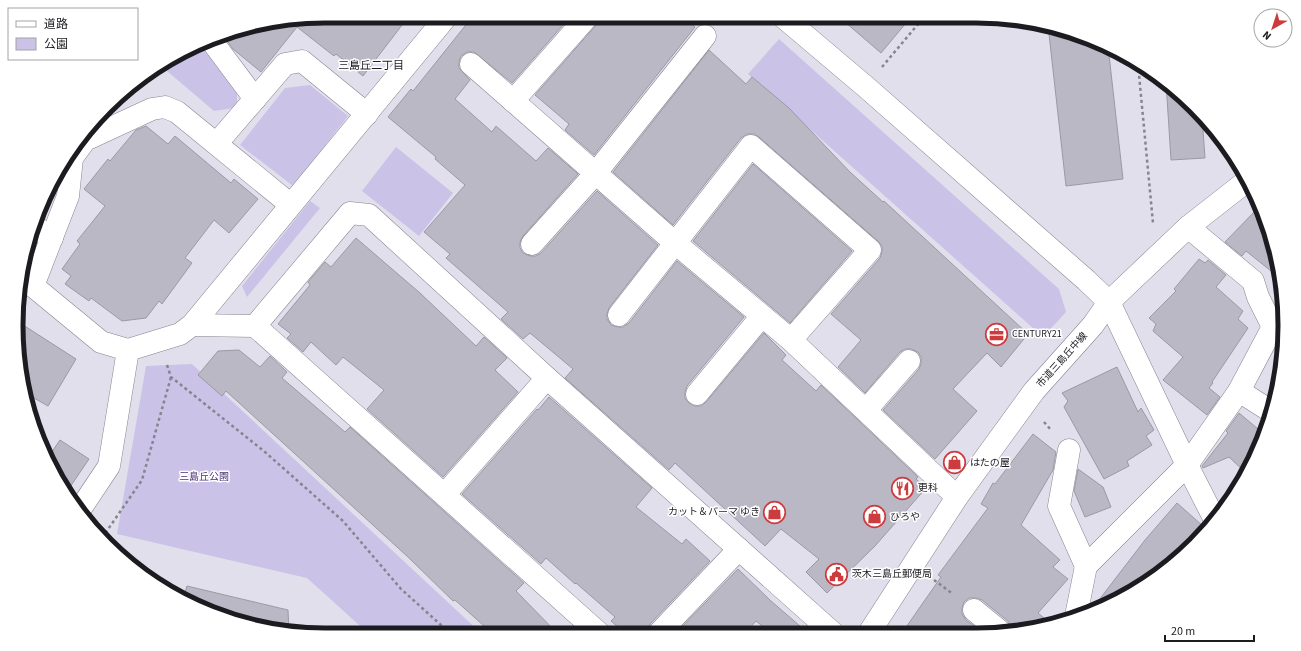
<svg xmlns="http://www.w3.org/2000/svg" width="1301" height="651" font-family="'Source Sans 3','Noto Sans JP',sans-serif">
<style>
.green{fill:#cbc2e7}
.building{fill:#bbb8c6;stroke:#9c99a6}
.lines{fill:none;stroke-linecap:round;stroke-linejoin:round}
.minor-casing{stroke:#85838f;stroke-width:23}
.path{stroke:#86848e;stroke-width:2.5;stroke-dasharray:3 3;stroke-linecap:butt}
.minor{stroke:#fff;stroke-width:22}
.labels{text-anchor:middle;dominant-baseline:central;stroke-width:3;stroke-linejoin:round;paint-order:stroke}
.poi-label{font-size:10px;fill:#1c1b20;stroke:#fff;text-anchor:start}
.street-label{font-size:10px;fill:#1c1b20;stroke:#fff}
.park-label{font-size:10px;fill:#483175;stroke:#fff}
.neighbourhood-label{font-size:11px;fill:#1c1b20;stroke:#fff}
.rim{fill:none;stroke:#1c1b20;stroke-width:5}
</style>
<rect width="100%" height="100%" fill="#e2dfed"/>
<g class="green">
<path d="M779,39L1059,289L1066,312L1043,337L748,74Z"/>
<path d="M200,46L237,87V104L234,108L214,111L167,71L174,60Z"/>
<path d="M310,85L348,116L293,186L240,145L285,88Z"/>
<path d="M396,147L453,193L419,236L362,191Z"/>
<path d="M310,201L320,208L247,297L242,286Z"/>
<path d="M192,364L482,634H369L307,578L117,534L146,366Z"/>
</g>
<g class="building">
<path d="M325,16H409L363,76L336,54L334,56L297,27L261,72L233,49L222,34Z"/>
<path d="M473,16H571L512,83L474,52H467L461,56L459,62V68L470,80L455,99L492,132L496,126L536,161L548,148L578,174L523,236L520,242V248L523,253L530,256H536L541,253L597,191L658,245L609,308L607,314V319L611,325L618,327H623L629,323L677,261L744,317L687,386L685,392V398L689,403L695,406H701L706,402L764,333L786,355L782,360L816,391L821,385L918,477L916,479L926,488L875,546L827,593L806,572L819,559L781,529L765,546L675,463L669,470L565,378L573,369L530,333L523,339L501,319L508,312L446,258L450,254L424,232L465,185L435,159L436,157L388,117L411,89L413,91Z"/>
<path d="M600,16H682L695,27L594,155L565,130L569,124L535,95L597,24Z"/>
<path d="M838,16L882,17H911L881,53Z"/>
<path d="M1048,25L1108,46L1123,179L1066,186Z"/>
<path d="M709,50L746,84L752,77L789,108L850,172L883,202L884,201L1028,334L1001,367L987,353L953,389L977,411L935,459L883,410L919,369L921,364V357L918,352L911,349H905L900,352L865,393L838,367L861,340L831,314L880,258L882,252V246L878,241L759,137L754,134H747L741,138L673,225L613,172Z"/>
<path d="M1166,82L1202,116L1205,158L1171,160Z"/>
<path d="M146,126L168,144L175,136L231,183L234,179L258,199L229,233L214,220L185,258L192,263L162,304L159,301L146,318L122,321L91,298L89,301L65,284L71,276L62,269L80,244L77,241L105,206L84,189L108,159L110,161L136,130Z"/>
<path d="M753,164L852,251L790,323L693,241Z"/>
<path d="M1258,208L1262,211L1268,226L1281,279L1246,251L1242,256L1225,242Z"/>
<path d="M356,238L420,293L476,346L484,337L507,358L495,370L518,392L443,477L367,409L384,390L343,357L336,365L311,342L303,352L287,338L291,334L278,324L310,285L308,282L325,262L331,267Z"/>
<path d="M1199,259L1205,263L1208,260L1226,275L1216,287L1243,311L1238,319L1248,328L1212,382L1213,383L1209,388L1220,397L1207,415L1163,380L1183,357L1153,331L1156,324L1149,318L1176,291L1174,289Z"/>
<path d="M20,323L76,359L48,406L27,394L19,366Z"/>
<path d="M239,350L260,367L270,356L287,372L282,378L345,432L350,427L524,583L516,591L558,634H493L455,600L453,601L408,557L226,391L222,396L198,375L218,351Z"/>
<path d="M1117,367L1138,412L1141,408L1154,430L1146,436L1152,445L1127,461L1129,466L1104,479L1064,407L1068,401L1062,393Z"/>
<path d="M549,397L652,488L636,507L682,544L686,539L710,561L650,624L647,633H625L611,621L615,617L576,583L575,584L546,558L541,564L462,494L537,409L538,410Z"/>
<path d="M1239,413L1264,434L1253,462L1246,473L1229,457L1203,468L1202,466L1228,433L1226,431Z"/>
<path d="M1033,434L1056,452L1053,470L1021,525L1060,560L1053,567L1068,579L1038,613L1050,623L1013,632L1009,622L982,600L976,598H969L964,602L962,608V614L966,620L982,632L902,633L941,577L938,575L988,508L981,504L993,483L995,484Z"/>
<path d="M60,440L89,459L68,490L47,459Z"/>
<path d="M1078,469L1103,487L1111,507L1085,517L1074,491Z"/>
<path d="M1177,503L1203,526L1164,571L1089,613L1145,540Z"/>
<path d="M738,569L771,601L808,633H771L756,621L745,633H676Z"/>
<path d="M187,586L288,610L289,632L246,625L189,603L183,599Z"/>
</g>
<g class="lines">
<defs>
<g id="minor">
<path d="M782,16L866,87L1086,280L1109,302L1187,465L1215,520"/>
<path d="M211,40L255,99"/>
<path d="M471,64L674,242L791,340L957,497"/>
<path d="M513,101L588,16"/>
<path d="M217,143L285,64L302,61L367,114"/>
<path d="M291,205L177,112L165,107L152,109L85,140L72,158L68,196L33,286L101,342L128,350L180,334L192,325L447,16"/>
<path d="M34,226L52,238"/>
<path d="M1188,227L1253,281L1258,297L1273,327"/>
<path d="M532,244L595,174L705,36"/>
<path d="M619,315L751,146L870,250L791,340"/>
<path d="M192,325L255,326L600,634"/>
<path d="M255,326L350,213L369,215L547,378L833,633"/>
<path d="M1239,391L1272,412"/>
<path d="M697,394L761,317"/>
<path d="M866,410L909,361"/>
<path d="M1069,450L1059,506L1086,566"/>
<path d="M445,494L547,378"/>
<path d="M81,508L109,466L128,350"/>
<path d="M974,610L1001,632"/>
<path d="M1076,616L1086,566L1187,465L1239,391L1273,327L1283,315"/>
<path d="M659,633L739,549"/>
<path d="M869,633L957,497L1034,391L1093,325L1109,302L1188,227L1248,180"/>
</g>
</defs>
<use href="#minor" class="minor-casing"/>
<g class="path">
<path d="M1138,64L1153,223"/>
<path d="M882,67L924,17"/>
<path d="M167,365L171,377L265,452L343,521L401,589L451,634"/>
<path d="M1044,422L1051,430"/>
<path d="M102,538L142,480L171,377"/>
<path d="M934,580L953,594"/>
</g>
<use href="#minor" class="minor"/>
</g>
<defs>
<symbol id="office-ring" viewBox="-11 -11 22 22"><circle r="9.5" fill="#fff" stroke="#cc3c3e" stroke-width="1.5"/><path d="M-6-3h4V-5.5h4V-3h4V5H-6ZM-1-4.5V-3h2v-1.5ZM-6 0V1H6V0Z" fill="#cc3c3e"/></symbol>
<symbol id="shop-ring" viewBox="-11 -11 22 22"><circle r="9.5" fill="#fff" stroke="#cc3c3e" stroke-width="1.5"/><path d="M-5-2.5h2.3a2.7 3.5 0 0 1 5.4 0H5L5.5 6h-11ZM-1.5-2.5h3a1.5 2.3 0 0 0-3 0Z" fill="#cc3c3e"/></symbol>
<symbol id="restaurant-ring" viewBox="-11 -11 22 22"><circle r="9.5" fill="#fff" stroke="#cc3c3e" stroke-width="1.5"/><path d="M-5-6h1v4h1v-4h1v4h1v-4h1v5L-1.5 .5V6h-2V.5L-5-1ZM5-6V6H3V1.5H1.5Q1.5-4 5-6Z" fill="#cc3c3e"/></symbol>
<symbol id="civic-ring" viewBox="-11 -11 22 22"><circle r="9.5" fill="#fff" stroke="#cc3c3e" stroke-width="1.5"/><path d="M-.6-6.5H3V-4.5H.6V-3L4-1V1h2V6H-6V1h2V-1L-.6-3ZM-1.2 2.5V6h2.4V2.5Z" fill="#cc3c3e"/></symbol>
</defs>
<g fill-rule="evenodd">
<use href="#office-ring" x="984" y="322" width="25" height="25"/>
<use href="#shop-ring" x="942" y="450" width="25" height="25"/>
<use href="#restaurant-ring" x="890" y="476" width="25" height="25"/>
<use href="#shop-ring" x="762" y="500" width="25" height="25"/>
<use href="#shop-ring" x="862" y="504" width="25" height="25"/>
<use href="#civic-ring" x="824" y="562" width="25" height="25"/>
</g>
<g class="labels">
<g class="poi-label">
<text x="1012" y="334">CENTURY21</text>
<text x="970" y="463">はたの屋</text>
<text x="918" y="488">更科</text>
<text x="760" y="512" text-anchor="end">カット＆パーマ ゆき</text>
<text x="890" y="517">ひろや</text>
<text x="852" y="574">茨木三島丘郵便局</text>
</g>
<g class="street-label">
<text transform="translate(1062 360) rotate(-48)">市道三島丘中線</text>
</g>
<g class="park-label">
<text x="204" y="477">三島丘公園</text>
</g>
<g class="neighbourhood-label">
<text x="371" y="65">三島丘二丁目</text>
</g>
</g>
<path d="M0 0H1301V651H0ZM325 23H976A302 302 0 0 1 1278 325V326A302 302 0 0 1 976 628H325A302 302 0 0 1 23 326V325A302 302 0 0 1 325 23Z" fill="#fff" fill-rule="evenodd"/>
<path class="rim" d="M325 23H976A302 302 0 0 1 1278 325V326A302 302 0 0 1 976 628H325A302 302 0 0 1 23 326V325A302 302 0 0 1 325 23Z"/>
<rect x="8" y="8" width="130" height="52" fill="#ffffff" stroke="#a4a4a6"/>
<rect x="16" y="21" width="20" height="6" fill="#ffffff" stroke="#a4a4a6"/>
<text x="44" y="28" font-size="12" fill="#1c1b20">道路</text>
<rect x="16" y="38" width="20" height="12" fill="#cbc2e7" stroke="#a4a4a6"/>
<text x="44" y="48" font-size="12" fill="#1c1b20">公園</text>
<g transform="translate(1273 28) rotate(219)"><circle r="19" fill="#ffffff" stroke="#a4a4a6"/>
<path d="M0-3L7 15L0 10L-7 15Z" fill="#cc3c3e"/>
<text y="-6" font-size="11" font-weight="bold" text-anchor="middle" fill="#1c1b20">N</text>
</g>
<path d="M1165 635v6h89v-6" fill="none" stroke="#1c1b20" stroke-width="2"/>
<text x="1171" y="635" font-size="12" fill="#1c1b20" stroke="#ffffff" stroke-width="3" paint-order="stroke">20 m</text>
</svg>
